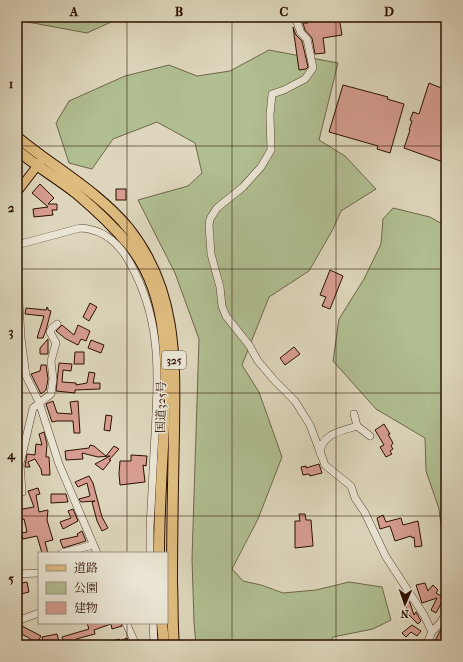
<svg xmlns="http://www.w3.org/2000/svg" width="463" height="662" font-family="'IM FELL French Canon','Noto Serif JP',serif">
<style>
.green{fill:#b0be91;stroke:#6e6749}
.building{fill:#d59c8f;stroke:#2d1001}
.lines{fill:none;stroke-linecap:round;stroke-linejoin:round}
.minor-casing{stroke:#594230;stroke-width:8}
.major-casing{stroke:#2d1001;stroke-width:10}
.highway-casing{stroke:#2d1001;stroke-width:12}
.minor{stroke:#e9e4d3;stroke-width:7}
.major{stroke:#debb7e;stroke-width:8}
.highway{stroke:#debb7e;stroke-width:10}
.grid{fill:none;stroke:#2d1001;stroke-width:1;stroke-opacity:0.55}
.labels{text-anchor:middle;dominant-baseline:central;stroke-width:3;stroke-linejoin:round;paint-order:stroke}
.shield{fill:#e9e4d3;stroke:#655040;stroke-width:1}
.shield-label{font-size:11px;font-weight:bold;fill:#2d1001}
.street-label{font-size:12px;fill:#2d1001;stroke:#e9e4d3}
.neatline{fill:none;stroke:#2d1001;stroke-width:1.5}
.grid-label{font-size:13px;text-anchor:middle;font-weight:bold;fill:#2d1001}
</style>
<rect width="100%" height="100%" fill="#ddd6bc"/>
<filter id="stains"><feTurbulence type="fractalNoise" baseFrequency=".005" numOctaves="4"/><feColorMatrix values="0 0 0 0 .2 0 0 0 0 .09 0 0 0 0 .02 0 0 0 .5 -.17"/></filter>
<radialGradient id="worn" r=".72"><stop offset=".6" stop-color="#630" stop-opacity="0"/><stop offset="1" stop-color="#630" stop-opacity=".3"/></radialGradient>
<g class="green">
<path d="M17,17H122L87,33L17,20Z"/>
<path d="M269,50L338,63L319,140L345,156L376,189L341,211L333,229L309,271L269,297L242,365L259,392L282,457L258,519L232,569L243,581L261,585L283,593L316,590L349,582L382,587L391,620L373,629L333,637L329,645H196L194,622L192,559L199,339L175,273L138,200L188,186L202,173L195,143L157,122L113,139L92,169L69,163L56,123L69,101L125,76L169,65L197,76L230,71Z"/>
<path d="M393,208L430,217L446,226V548L443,541L439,509L426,471L425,438L376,409L333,361L339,319L364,279L381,244L383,219Z"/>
</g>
<g class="building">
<path d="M307,17H339L342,35L323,38L325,53L315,54L312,38L305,30L303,23H308Z"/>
<path d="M293,27L296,35L302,41L308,67L306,69L299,70Z"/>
<path d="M429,83L446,90V99L442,110L446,111V163L404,148L410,130H409L412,121L410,120L413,112L419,114Z"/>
<path d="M343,85L388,97L387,99L404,104L390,153L377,149L378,146L329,132Z"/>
<path d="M40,184L54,198L48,204H57V210H52L53,215L34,217L33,209L48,207L32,193Z"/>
<rect x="116" y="189" width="10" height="11"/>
<path d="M330,270L343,276L330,309L322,306L326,297L320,295Z"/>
<path d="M90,303L97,307L89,321L83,317Z"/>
<path d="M47,307L48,308V310L51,311L46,330L43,338H37L44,316L25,314L26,308L46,310Z"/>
<path d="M62,325L74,335L78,325L90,331L86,341L81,339L78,345L66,339L56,331Z"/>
<path d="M48,339V354H40V348Z"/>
<path d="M91,340L104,345L101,353L88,348Z"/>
<path d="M294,347L300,354L285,365L280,358Z"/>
<path d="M75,352H84V364H74Z"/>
<path d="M59,363L72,364L71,371L63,370L62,382L76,383V385L87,383L89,372L95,373L93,383H100V389L75,390V393L56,391Z"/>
<path d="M41,365H46L48,379L46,390L41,394L31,374L40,371Z"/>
<path d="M53,401L57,413L72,414L70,402L78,401L80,433H74L73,421H57L52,422L46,404Z"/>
<path d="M106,415L112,416L110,431L104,430Z"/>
<path d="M384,424L390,434H388L393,443L391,446L393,449L390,451L392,454L386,457L380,447L384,445L375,430Z"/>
<path d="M44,432L47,444L46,457H49L50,475H42L41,469L35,459L28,462L30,467H25L27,454L35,455L36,444L42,445L39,434Z"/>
<path d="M90,445L94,446L106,456L114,446L119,449L109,460H111L103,470L95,464L110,456L98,457L82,453L83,459L66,460L65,451L89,448Z"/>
<path d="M131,455L147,456L146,466L143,465L145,482L120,485L119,474L120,461H131Z"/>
<path d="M319,464L322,473L310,476L309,474L303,475L301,467L306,466V468Z"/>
<path d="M89,476L93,483L102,517L108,528L102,531L97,521L92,502L95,501L81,502L79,499L90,496L87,483L78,487L75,482Z"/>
<path d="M38,488L40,494L36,495L39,512L48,510L47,520L53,540L45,542L48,553H42L37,536L23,539L21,533L27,532L24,519L17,521V510L34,507L28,491Z"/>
<path d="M51,494H66L68,502L51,503Z"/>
<path d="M73,509L78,521L63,529L60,522L71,518L68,511Z"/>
<path d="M299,514H305L306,520H311L313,546L295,548V521H300Z"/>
<path d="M383,515L386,522L401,518L403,525L418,521L422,546L415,547L414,537L412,538L411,536L395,541L390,526L380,529L377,518Z"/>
<path d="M82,531L86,541L63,548L60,540L78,536L77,534Z"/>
<path d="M27,582L29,592L17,595V584Z"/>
<path d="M425,583L428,591L433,585L438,590L436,593L444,598L436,613L431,610L437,598L422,603L416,585Z"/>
<path d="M405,595L410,603L414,615L416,612L421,621L418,624L408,614L406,606L404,607L401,596Z"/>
<path d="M87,623H121L122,626L112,629L111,624L94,630L95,634L76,639V641L65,645L62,637L89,629Z"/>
<path d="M20,625L41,636L37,643L17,631V626Z"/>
<path d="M412,625L421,631L417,636L411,632L406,637L402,633Z"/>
<path d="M440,631H442L441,636L446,637V642L440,641L439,645H433Z"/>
<path d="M57,634L59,642L44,645L42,637Z"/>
<path d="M127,638L129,642L123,645H103V644L119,639L120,641Z"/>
</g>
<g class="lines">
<defs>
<g id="minor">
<path d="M295,17L301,33L307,39L313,68L305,79L284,90L272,94L270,115L271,150L261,167L243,187L217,208L210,219L209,225L211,254L220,287L222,306L226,316L249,345L258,361L274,380L295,401L310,425L325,465L351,486L355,498L365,513L386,557L424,615L432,632"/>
<path d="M17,245L80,228C104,229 119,243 130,263C162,321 158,371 155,435C153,465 152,496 150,526V553"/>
<path d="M17,266L21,338L26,376L39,402L59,464L97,553"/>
<path d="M354,414L357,426L370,436"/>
<path d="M320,453C322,433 342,431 357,426"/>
<path d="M22,492L20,464L33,408L51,394L53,379L51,361L56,343L50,332L52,328L57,324"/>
<path d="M62,553L93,545"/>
<path d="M17,574L39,573"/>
<path d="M17,621L39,613"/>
<path d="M126,623L136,645"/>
<path d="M153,623L154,645"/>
<path d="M17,636L33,645"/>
<path d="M426,645L432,632L441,622L446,613"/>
</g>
<path id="major" d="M17,192L41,161"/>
<g id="highway">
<path d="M17,137C53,167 99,192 129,229C177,290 175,358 174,431C173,481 172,531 172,582C173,603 172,624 174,645"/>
<path d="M17,150C36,166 57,178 76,193C95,209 114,227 130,246C174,300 166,382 163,447C161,483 159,518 159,553"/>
<path d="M162,623L164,645"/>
</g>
</defs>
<use href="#minor" class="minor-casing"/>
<use href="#major" class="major-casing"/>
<use href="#highway" class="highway-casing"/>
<use href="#minor" class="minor"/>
<use href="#major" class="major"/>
<use href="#highway" class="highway"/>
</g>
<path class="grid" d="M127,17V553M232,17V645M336,17V645M17,146H446M17,269H446M17,393H446M17,516H446M127,623V645"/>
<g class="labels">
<rect class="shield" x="162" y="351" width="24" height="18" rx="3"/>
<g class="shield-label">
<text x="174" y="360">325</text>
</g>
<g class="street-label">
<text transform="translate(161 407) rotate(-89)">国道325号</text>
</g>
</g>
<rect width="463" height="662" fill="none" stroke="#ddd6bc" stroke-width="44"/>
<rect x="38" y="552" width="130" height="72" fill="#e9e4d3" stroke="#9e8f7f"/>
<rect x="46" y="565" width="20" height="6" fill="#debb7e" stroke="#9e8f7f"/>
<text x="74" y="572" font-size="12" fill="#2d1001">道路</text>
<rect x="46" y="582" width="20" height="12" fill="#b0be91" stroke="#9e8f7f"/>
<text x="74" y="592" font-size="12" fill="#2d1001">公園</text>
<rect x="46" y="602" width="20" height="12" fill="#d59c8f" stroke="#9e8f7f"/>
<text x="74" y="612" font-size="12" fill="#2d1001">建物</text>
<g transform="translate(405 604) rotate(182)" stroke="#e9e4d3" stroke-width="3" paint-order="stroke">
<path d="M0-3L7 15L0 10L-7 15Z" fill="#2d1001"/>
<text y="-6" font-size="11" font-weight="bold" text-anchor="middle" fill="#2d1001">N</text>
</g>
<rect x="22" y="22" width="419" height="618" class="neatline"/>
<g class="grid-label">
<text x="74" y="16">A</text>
<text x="179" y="16">B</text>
<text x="284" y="16">C</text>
<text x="389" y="16">D</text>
<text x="11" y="88">1</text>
<text x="11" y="212">2</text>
<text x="11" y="336">3</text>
<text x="11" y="459">4</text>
<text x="11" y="583">5</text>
</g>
<rect width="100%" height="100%" filter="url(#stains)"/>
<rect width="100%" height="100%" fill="url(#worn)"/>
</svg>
